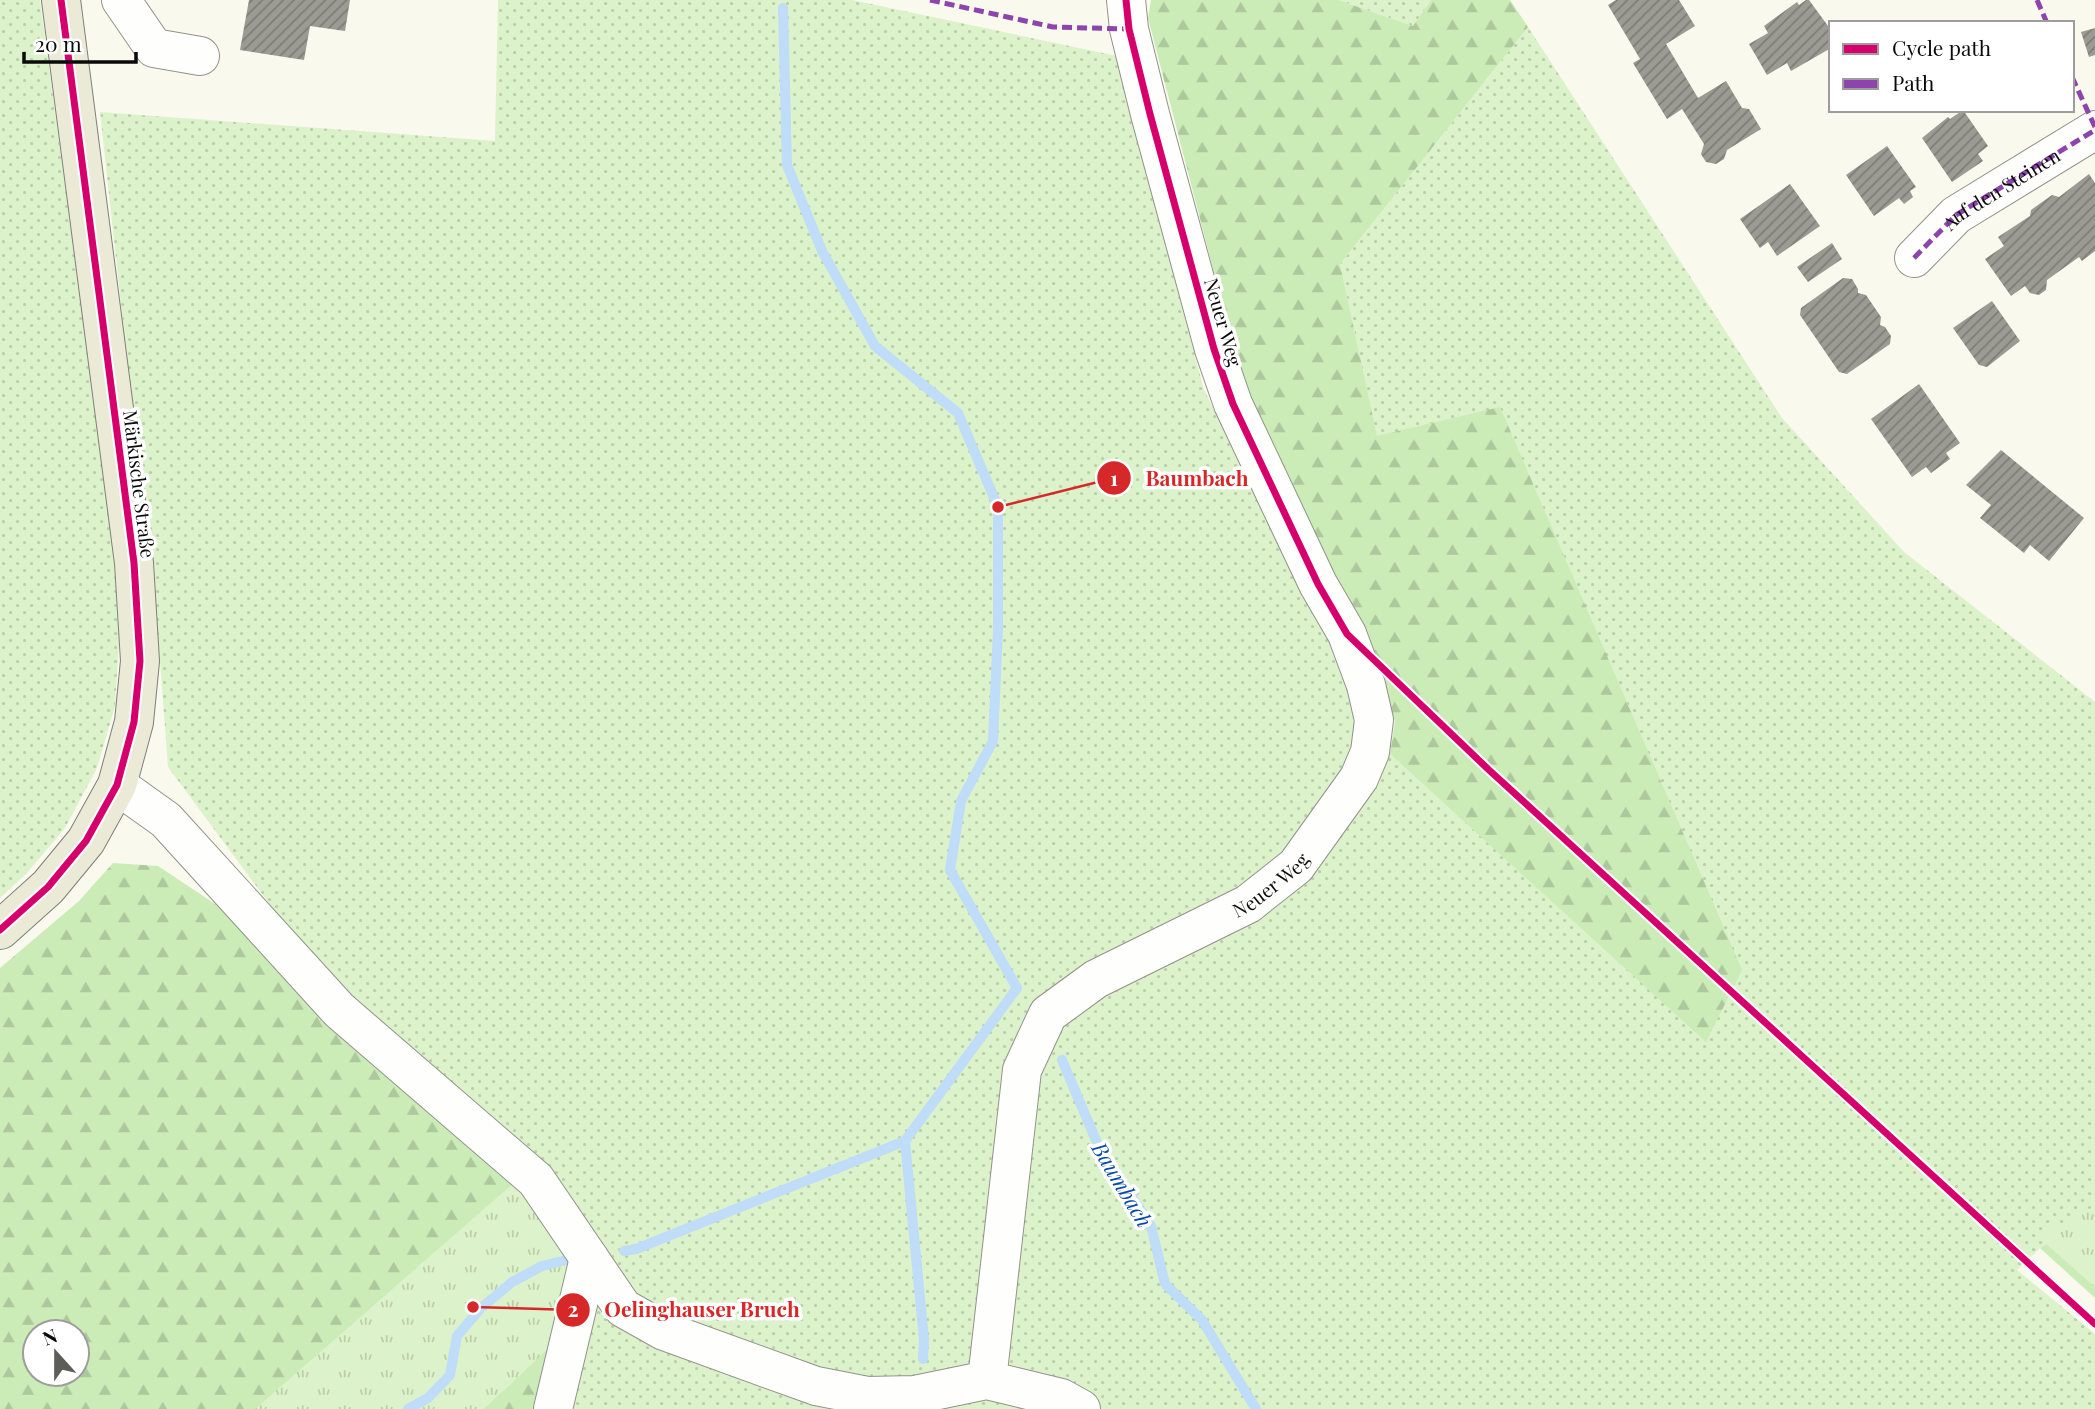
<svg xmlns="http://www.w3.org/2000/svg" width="2095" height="1409" font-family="'Playfair Display',serif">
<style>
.grass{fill:url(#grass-dots)}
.forest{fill:url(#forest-firs);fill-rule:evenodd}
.park{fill:url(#park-tufts)}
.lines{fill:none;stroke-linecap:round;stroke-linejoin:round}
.stream{stroke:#bfdcf8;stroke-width:10}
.building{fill:url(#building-hatch)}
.minor-casing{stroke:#92928c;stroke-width:40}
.major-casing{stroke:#7f7f7a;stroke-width:40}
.minor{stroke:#fefefc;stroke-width:38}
.major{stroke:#ebead6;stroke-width:38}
.quiet{stroke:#8e44ad;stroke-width:5;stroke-dasharray:10 5;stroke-linecap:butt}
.cycleway-casing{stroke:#fff;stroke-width:11}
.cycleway{stroke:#d6006c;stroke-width:7}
.labels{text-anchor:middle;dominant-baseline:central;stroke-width:7;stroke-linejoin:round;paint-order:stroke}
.street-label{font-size:19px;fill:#0a0a0a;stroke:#fff}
.water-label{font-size:21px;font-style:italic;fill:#094ba6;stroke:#fff}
.leader{fill:none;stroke:#d62828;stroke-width:2.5}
.callout-dot{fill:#d62828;stroke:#fff;stroke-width:2.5}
.mark-label{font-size:21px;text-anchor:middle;font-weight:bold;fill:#fff}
.callout-label{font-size:21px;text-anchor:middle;font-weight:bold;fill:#d62828;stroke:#fff;stroke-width:7;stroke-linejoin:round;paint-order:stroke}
</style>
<defs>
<pattern id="grass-dots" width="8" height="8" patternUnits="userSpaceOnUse" patternTransform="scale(1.75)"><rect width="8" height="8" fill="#dcf2ca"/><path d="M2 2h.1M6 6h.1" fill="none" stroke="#bbceac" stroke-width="1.8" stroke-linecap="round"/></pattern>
<pattern id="forest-firs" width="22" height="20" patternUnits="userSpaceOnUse" patternTransform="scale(1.75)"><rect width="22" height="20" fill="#cbebb7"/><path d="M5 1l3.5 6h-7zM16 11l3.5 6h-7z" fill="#adc89c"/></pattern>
<pattern id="park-tufts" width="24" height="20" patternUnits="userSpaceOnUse" patternTransform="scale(1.75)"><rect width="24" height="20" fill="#dcf2ca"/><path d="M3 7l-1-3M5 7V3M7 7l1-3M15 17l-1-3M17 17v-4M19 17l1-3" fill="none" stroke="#bbceac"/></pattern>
<pattern id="building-hatch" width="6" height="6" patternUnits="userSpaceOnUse" patternTransform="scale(1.75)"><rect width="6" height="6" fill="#9b9a93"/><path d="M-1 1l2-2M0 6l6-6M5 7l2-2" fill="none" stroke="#7d7c76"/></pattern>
</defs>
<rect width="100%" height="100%" fill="#f9f9ed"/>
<g class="grass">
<path d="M0,0H40L112,529L119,640L115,706L97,768L65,828L26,874L0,898Z"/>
<path d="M498,0H852L1117,56L1204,390L1390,754L1706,1041L1741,970L1500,408L1377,437L1340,264L1528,27L1782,418L1904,552L2095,702V1214L2040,1248L2017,1270L2095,1334V1409H561L331,987L168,767L160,661L100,112L495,141Z"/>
<path d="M1338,0H1431L1413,26Z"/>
</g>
<g class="forest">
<path d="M1151,0H1338L1413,26L1431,0H1510L1528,27L1340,264L1377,436L1500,407L1742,970L1706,1042L1390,754L1395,721L1239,369L1148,18Z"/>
<path d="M113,863L158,866L242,922L533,1187L574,1248L544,1409H0V968L79,901ZM35,1332H77V1374H35Z"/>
<path d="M2095,1214V1298L2040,1248Z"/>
</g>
<g class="park">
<path d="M516,1181L568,1235L570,1328L484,1409H255Z"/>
<path d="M2095,1206V1287L2037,1236Z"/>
</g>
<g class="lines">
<g class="stream">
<path d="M1062,1060L1098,1145L1151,1226L1165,1284L1202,1320L1256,1409"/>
<path d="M905,1141L924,1340L923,1359"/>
<path d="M624,1251L636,1249L905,1141L1017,988L950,870L961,801L993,741L998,629V507L958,413L875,346L822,251L787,165L783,8"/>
<path d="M408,1409L428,1398L450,1375L457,1336L481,1308L512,1282L542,1266L566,1260"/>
</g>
</g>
<g class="building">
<path d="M249,0H350L345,31L310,26L304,60L240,50Z"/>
<path d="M1616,0H1679L1695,26L1666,44L1698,98L1726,81L1742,108L1749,109L1761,129L1727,150L1724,159L1716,164L1706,162L1701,154L1704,144L1682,109L1667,119L1633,63L1640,59L1608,5Z"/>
<path d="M1806,0H1809L1831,30V48L1791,71L1787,63L1767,75L1749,44L1768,33L1764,26L1797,2L1799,5Z"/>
<path d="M2095,28V55L2089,57L2081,32Z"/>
<path d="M1963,110L1988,146L1978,154L1983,161L1952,182L1922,138L1948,117L1950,119Z"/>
<path d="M1887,146L1916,187L1910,191L1913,197L1904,204L1899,198L1874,216L1846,175Z"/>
<path d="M2089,174L2095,183V251L2082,261L2079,257L2047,280L2046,290L2039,295L2030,293L2025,286L2011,296L1985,259L2004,246L1998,237L2030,216L2031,210L2052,195L2059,197Z"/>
<path d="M1790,184L1820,226L1777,256L1768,242L1760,248L1740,219Z"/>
<path d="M1832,243L1842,259L1808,282L1797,267Z"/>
<path d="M1843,278L1852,279L1858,289V293L1866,295L1881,317L1880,325L1885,327L1891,336L1890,344L1847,374L1839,372L1800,315L1801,308Z"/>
<path d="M1992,301L2020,341L1987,367L1979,365L1953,328Z"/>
<path d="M1919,384L1960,443L1946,453L1950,459L1931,473L1926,467L1912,477L1871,419Z"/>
<path d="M2001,450L2084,518L2049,561L2030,545L2024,553L1980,518L1991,505L1966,485Z"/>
</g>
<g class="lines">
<defs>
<g id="minor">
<path d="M121,0L154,48L200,56"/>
<path id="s1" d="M1914,258L1956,215L2095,130"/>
<path d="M117,785L166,820L339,1010L536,1180L623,1308L664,1331L816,1386L867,1396L914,1395L987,1380L1061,1398L1081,1409"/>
<path id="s2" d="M987,1380L1022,1070L1048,1014L1096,979L1248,904L1296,866L1359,778L1370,752L1374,720L1366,685L1347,634L1318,584L1233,404L1214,349L1150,114L1129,29L1126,0"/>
<path d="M553,1409L589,1258"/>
</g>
<path id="major" d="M0,930L48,887L86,841L117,785L134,722L140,661L134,563L61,0"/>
</defs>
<use href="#minor" class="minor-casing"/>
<use href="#major" class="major-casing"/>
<use href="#minor" class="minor"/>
<use href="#major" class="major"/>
<g class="quiet">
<path d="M930,0L1053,27L1129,29"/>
<path d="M2037,0L2047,23"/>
<path d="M2072,77L2095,127"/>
<path d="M1914,258L1956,215L2095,130"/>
</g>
<defs>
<g id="cycleway">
<path d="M1126,0L1129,29L1150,114L1214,349L1233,404L1318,584L1347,634L1489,770L2095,1324"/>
<path d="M0,930L48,887L86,841L117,785L134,722L140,661L134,563L61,0"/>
</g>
</defs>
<use href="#cycleway" class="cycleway-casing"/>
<use href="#cycleway" class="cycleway"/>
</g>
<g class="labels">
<g class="street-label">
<text stroke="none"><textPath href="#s1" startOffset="112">Auf den Steinen</textPath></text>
<text transform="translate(1224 322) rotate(74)">Neuer Weg</text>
<text transform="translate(140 484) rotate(83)">Märkische Straße</text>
<text stroke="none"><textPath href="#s2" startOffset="632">Neuer Weg</textPath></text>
</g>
<g class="water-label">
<text transform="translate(1123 1184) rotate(59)">Baumbach</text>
</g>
</g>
<path class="leader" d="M998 507L1114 478M473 1307L573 1310"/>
<g class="callout-dot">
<circle cx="998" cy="507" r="7"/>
<circle cx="473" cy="1307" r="7"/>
<circle cx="1114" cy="478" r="18"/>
<circle cx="573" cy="1310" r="18"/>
</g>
<g class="mark-label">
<text x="1114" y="486">1</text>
<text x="573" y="1317">2</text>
</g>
<g class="callout-label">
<text x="1197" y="486">Baumbach</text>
<text x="702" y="1317">Oelinghauser Bruch</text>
</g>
<rect x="1829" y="21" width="245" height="91" fill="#ffffff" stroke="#9d9d9d" stroke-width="2"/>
<rect x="1843" y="44" width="35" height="10" fill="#d6006c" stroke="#9d9d9d" stroke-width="2"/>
<text x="1892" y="56" font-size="21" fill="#0a0a0a">Cycle path</text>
<rect x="1843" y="79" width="35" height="10" fill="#8e44ad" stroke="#9d9d9d" stroke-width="2"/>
<text x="1892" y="91" font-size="21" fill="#0a0a0a">Path</text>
<g transform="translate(56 1353) rotate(339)"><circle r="33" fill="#ffffff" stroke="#9d9d9d" stroke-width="2"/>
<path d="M0-5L12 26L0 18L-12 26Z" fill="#5e5e59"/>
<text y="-10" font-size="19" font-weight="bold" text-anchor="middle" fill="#0a0a0a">N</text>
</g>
<path d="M24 52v10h112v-10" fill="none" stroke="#0a0a0a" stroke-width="3.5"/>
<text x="35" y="52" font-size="21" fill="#0a0a0a" stroke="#ffffff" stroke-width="5" paint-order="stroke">20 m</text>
</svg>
